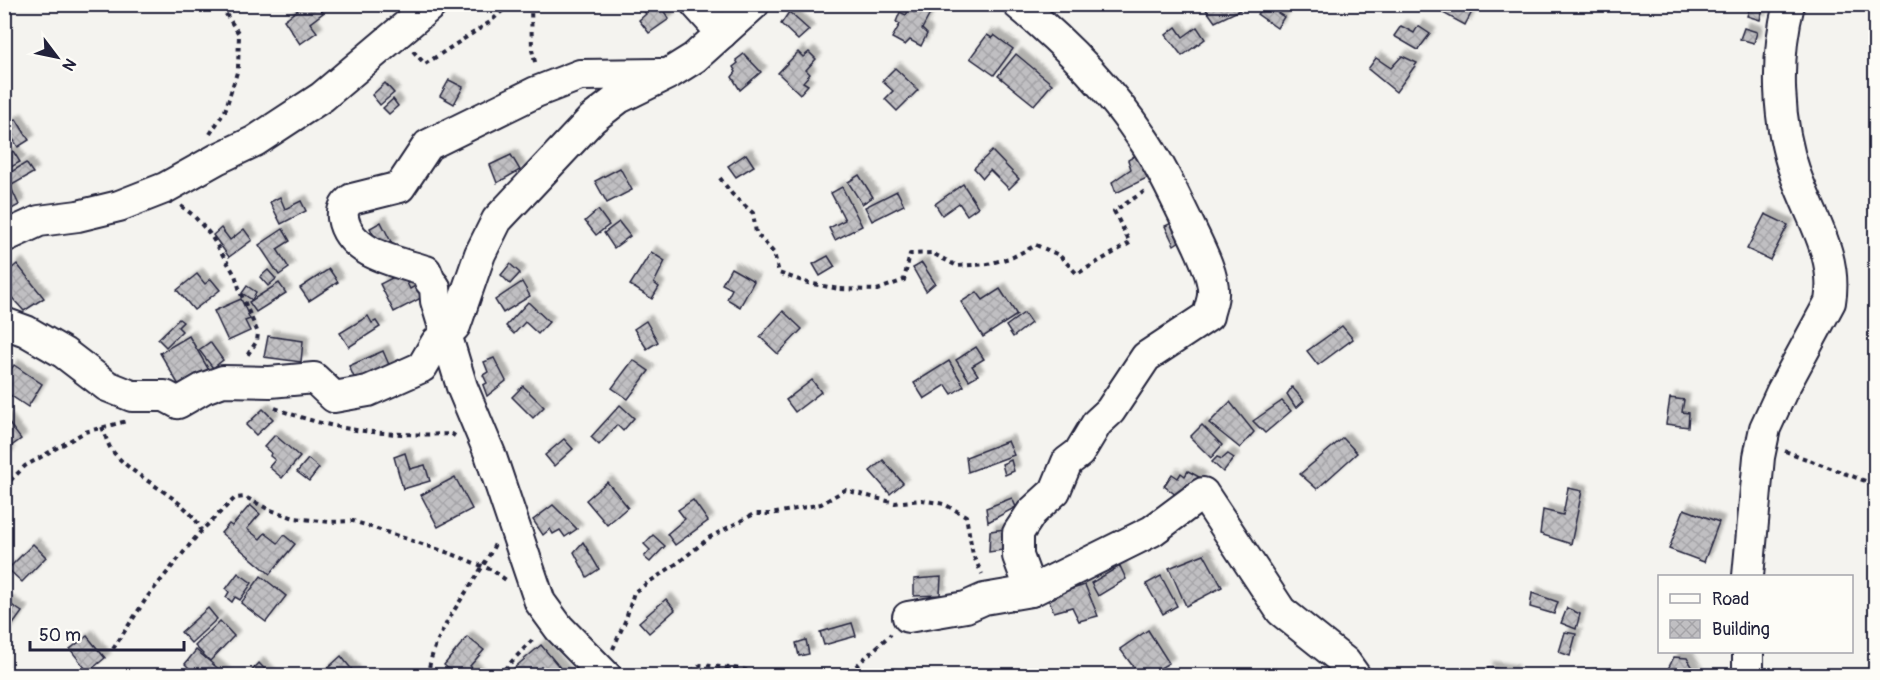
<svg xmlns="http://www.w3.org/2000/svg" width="1880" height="680" font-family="Pangolin,sans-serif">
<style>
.building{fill:url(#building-cross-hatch);stroke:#22223b;stroke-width:1.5;filter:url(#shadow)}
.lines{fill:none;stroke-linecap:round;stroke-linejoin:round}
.minor-casing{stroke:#22223b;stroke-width:34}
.path{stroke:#22223b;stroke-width:4;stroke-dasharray:4.5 4.5;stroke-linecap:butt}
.minor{stroke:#fdfcf7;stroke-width:30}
</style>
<defs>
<pattern id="building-cross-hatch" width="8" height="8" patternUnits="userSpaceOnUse" patternTransform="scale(1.5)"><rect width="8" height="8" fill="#c0bfc2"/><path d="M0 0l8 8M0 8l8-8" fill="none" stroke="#a5a4a8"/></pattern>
<filter id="shadow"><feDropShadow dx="5.5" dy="-5.5" stdDeviation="1.5" flood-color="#0004"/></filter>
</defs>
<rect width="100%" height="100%" fill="#f4f3ef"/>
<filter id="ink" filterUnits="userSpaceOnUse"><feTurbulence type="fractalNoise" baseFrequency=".0167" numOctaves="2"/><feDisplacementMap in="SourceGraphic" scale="12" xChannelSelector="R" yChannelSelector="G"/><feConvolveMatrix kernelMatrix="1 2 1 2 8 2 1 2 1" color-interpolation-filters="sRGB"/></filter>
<g filter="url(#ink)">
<g class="building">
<path d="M306,4L309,8L317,4L323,13L310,23L317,32L300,44L284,20Z"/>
<path d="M645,4H659L669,19L649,33L639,20L646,14L641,7Z"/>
<path d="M1202,4H1236L1240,10L1215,22Z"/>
<path d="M1265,4H1280L1275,11L1284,17L1277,28L1257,14Z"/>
<path d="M1448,4L1459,5L1476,4L1465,25L1443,13Z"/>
<path d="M1751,4H1764L1760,20L1747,16Z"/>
<path d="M918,5L931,12L922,29L927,34L921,46L910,40L905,45L892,38L900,24L896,22L900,12L906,15L909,10L915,12Z"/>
<path d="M789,12L809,30L798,40L781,24Z"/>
<path d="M1401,26L1414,33L1418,26L1430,34L1418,50L1394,36Z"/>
<path d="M1176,27L1183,37L1197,27L1205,39L1182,56L1166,35Z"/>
<path d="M1744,28L1757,32L1754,43L1740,39Z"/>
<path d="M987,35L992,38L994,35L1013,49L994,75L970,58Z"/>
<path d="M798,52L803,57L809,52L816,59L806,70L810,74L803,82L808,85L800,94L778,73Z"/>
<path d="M744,54L761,72L740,90L732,77L736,72L733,67L738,63L736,60Z"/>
<path d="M1016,54L1052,84L1034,105L998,76Z"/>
<path d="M1402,56L1417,63L1396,92L1368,69L1376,58L1391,68Z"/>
<path d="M895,68L918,90L897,111L885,99L893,91L882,81Z"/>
<path d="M449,80L463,87L454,104L440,96Z"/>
<path d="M385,83L394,93L380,105L372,95Z"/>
<path d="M393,99L398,106L389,114L383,108Z"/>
<path d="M16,119L29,140L18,147L5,127Z"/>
<path d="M13,151L20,162L4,171V155Z"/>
<path d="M992,151L1019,179L1009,189L990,170L983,178L974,168Z"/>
<path d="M1139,153L1151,176L1116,193L1112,182L1131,169L1128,160Z"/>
<path d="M746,154L754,166L736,177L728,166Z"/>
<path d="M511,155L520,170L497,183L490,165Z"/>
<path d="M26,163L33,173L12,185L6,175Z"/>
<path d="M620,168L632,190L607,203L595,181Z"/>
<path d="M5,175L19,205L10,210L4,199Z"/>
<path d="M859,175L873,197L862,204L848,182Z"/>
<path d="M963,184L978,207L967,215L959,203L942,215L935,204Z"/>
<path d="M842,187L862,226L835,240L829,228L845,220L831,193Z"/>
<path d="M897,191L904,205L872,221L865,207Z"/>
<path d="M280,197L285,209L301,201L306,211L281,224L270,202Z"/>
<path d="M598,210L609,225L596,235L585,221Z"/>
<path d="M1765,214L1788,225L1770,260L1747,249Z"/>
<path d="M1180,219L1189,235L1174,245L1165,226Z"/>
<path d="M381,222L392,244L381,250L370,228Z"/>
<path d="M619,222L630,236L614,248L604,233Z"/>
<path d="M221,228L230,240L244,229L252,240L229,257L213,235Z"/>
<path d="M283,229L290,241L277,249L289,268L279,275L259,245Z"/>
<path d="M651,252L665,261L654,283L659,287L652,299L630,285Z"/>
<path d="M828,256L835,267L820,276L813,264Z"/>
<path d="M922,263L935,283L926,291L913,268Z"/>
<path d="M17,264L44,298L24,311L4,289V275Z"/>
<path d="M510,264L520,273L510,284L501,275Z"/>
<path d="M731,268L754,281L740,307L727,299L732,289L722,284Z"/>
<path d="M329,269L338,282L309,301L300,288Z"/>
<path d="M268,270L276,279L268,286L260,277Z"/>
<path d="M402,273L410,289L417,285L423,297L394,312L380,284Z"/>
<path d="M197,274L205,284L211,279L220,290L194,310L177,290Z"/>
<path d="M522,282L530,296L503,313L495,300Z"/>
<path d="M279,283L286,293L256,312L249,302Z"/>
<path d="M247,286L256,292L252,300L242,293Z"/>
<path d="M1000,289L1017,315L983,337L961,302L977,292L983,300Z"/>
<path d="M241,299L250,319L245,321L250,331L228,341L214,311Z"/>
<path d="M528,302L549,322L538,334L525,322L514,334L506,326Z"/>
<path d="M783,311L802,329L778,354L760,337Z"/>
<path d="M1024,313L1031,323L1013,337L1006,326Z"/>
<path d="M368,316L372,323L376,321L380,327L349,347L340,333Z"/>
<path d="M179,319L183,322L178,327L182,331L166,347L158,339Z"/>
<path d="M646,321L658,342L647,349L634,329Z"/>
<path d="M1342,326L1353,339L1318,365L1307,351Z"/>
<path d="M189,336L213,377L184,394L160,353Z"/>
<path d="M268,336L303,341L301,362L264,357Z"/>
<path d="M210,342L223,360L213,368L199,350Z"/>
<path d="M976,347L984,359L972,366L978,375L969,380L956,360Z"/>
<path d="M383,351L390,367L356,382L349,366Z"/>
<path d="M494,358L506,381L487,396L483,385L487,383L483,375L488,372L484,362Z"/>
<path d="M633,360L649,371L628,399L612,388Z"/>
<path d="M949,361L964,386L952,394L946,385L924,399L914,383Z"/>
<path d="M14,365L42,384L28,407L4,391V379Z"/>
<path d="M812,380L821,392L795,412L786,400Z"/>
<path d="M523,386L544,407L533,418L512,397Z"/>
<path d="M1292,387L1304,401L1296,408L1287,394Z"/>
<path d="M1670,398L1684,400L1682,412L1689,413L1688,427L1666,424Z"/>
<path d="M1282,401L1291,411L1265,433L1253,421Z"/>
<path d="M1230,402L1254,432L1240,448L1209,423Z"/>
<path d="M620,405L634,418L623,431L617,425L599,445L591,437Z"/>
<path d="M263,409L273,419L256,435L246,425Z"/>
<path d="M4,417L21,439L6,450L9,454L4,458Z"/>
<path d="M1202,425L1222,445L1211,458L1190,437Z"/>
<path d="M275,435L300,457L282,478L269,467L275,460L270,456L271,453L264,447Z"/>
<path d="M1343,438L1357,453L1317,489L1300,474Z"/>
<path d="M564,439L573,449L554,466L545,455Z"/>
<path d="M1008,441L1014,455L968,472L966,457Z"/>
<path d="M405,453L410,469L425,465L430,481L403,489L394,457Z"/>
<path d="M1228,454L1234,458L1223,472L1212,462L1217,457L1222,459Z"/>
<path d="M308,459L319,468L309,481L297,472Z"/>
<path d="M883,460L903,483L890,494L870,471Z"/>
<path d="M1011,460L1014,471L1005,475L1002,464Z"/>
<path d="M1188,471L1201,478L1184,501L1164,486L1172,474L1178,478L1181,473L1185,476Z"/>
<path d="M455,477L472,509L438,527L421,495Z"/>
<path d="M607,482L628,507L607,525L586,500Z"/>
<path d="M1568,488L1582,491L1571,544L1540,534L1543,510L1563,515Z"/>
<path d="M1012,498L1016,507L988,522L986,508Z"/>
<path d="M693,500L708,521L675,545L667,534L685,519L678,510Z"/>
<path d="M250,505L260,514L247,529L260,539L265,533L278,543L284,535L295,544L270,574L221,533L229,524L232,526Z"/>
<path d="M553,505L577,529L565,537L560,530L553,534L550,529L543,535L533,520Z"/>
<path d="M1684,509L1719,522L1704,562L1669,549Z"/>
<path d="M1013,528L1017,548L989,552L990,531Z"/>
<path d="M653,535L665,546L650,562L644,557L650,550L644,544Z"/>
<path d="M583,542L599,569L587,577L574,552Z"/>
<path d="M33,544L46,557L22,582L8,569Z"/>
<path d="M1204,554L1222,587L1186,606L1169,568Z"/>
<path d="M1120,566L1126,579L1098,596L1091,583Z"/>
<path d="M238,573L252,583L240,600L235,597L232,602L226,597L229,592L226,589Z"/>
<path d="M261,576L286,596L266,622L241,603Z"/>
<path d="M1161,576L1177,606L1163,614L1146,584Z"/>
<path d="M941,577L940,595L914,596V579Z"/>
<path d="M1085,585L1098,616L1079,621L1072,607L1054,612L1047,597Z"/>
<path d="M1532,593L1558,602L1554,614L1530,607Z"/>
<path d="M666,599L675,610L649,633L639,622Z"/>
<path d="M4,600L22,612L4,637Z"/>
<path d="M208,608L217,619L191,643L181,632Z"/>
<path d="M1567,608L1580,614L1576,629L1561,623Z"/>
<path d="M220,621L234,636L210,661L195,646Z"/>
<path d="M852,623L856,636L824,645L820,632Z"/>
<path d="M1148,630L1169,663L1147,676H1140L1120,649Z"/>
<path d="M1565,632L1576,634L1570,656L1559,652Z"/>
<path d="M87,636L105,658L88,672L70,649Z"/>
<path d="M467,637L484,650L470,666L482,676H457L444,665Z"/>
<path d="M806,640L809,654L799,656L796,643Z"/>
<path d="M541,645L567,676H548L541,667L532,676H520L514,668Z"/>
<path d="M196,650L227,676H185L190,669L185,664Z"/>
<path d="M341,656L357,676H319Z"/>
<path d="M1674,657L1687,658L1696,673L1693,676H1670L1667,671Z"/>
<path d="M259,663L271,676H247Z"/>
<path d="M1488,667L1513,671L1512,676H1488Z"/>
</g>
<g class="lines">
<defs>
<g id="minor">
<path d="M696,4L722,33"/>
<path d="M1019,5C1065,43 1110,89 1143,139C1161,165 1173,193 1187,221C1195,239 1215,274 1213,294C1213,301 1209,309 1208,316L1146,357L1110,411L1097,423L1079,453L1067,462L1055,491L1032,512L1018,533V556L1031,591"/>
<path d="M4,237L39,221L78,216L119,206L165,188L217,159L255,141L322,97L432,4"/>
<path d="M4,323L26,331L64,353L107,386L132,396H165L178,403L204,388L223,381L270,382L314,378L334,397L368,391L422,367L436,343L455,326L480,254L497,220L592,119L619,98L670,73L694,58L754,4"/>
<path d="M1748,576L1759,457L1765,428L1782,391L1830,302C1838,256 1811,218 1796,176C1777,123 1775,59 1789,4"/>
<path d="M908,617L966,607L984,599L1031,591L1152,531L1203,493L1281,611L1345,662L1355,676"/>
<path d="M606,676L559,628L540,602L490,454L462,387L436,301L435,287L430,281L426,271C398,262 349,254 343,218C342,210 345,204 352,199L400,187L428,145L536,92L580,75L661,74"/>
<path d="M1748,676V652"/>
</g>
</defs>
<use href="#minor" class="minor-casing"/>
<g class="path">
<path d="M531,4L532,50L536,66"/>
<path d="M413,51L425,64L490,22L510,4"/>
<path d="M210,134L225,111L238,69L239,34L224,11L214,4"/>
<path d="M720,178L732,194L753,213L756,233L774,253L779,273L808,283L839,289L877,290L904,280L910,254L932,253L957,266L988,264L1013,257L1036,245L1059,255L1077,274L1130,243L1114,211L1145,191"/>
<path d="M181,206L193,215L210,234L235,275L241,294L258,333L257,341L246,357"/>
<path d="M275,408C336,432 386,436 452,434L455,436"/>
<path d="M102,427C105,434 107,443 111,449C133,480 188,497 201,530"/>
<path d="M1785,451L1876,485"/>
<path d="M4,487L25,466L85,432L127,421"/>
<path d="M113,649L148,596L201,531L235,498L245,497L268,509L294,518L329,522L353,521L452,554L492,570L506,580"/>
<path d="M613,649L626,619L634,592L679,562L710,537L754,514H771L821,504L845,490L895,503L922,500L944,504L966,516L973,555L982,574"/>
<path d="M428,676C432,629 475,586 495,544"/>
<path d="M498,676L535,637"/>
<path d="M683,676L701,665L740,669L778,676"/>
<path d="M831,676L854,668L891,634"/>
</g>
<use href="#minor" class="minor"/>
</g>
</g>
<rect width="1880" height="680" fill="none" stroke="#fdfcf7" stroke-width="24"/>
<rect x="12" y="12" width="1856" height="656" fill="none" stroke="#22223b" stroke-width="2" filter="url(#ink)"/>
<rect x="1658" y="575" width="195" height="78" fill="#fdfcf7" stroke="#a5a5ac" stroke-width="1.5"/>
<rect x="1670" y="594" width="30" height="9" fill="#fdfcf7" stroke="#a5a5ac" stroke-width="1.5"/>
<text x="1712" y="605" font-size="18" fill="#22223b">Road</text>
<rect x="1670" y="620" width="30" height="18" fill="url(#building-cross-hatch)" stroke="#a5a5ac" stroke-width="1.5"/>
<text x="1712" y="635" font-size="18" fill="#22223b">Building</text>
<g transform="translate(57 57) rotate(122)" stroke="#fdfcf7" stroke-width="4.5" paint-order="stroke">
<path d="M0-4.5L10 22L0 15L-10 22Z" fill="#22223b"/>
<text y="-9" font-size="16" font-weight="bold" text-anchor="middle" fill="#22223b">N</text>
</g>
<path d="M30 641v9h154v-9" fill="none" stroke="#22223b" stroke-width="3"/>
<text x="39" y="641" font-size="18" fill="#22223b" stroke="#fdfcf7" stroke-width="4.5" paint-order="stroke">50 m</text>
</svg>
